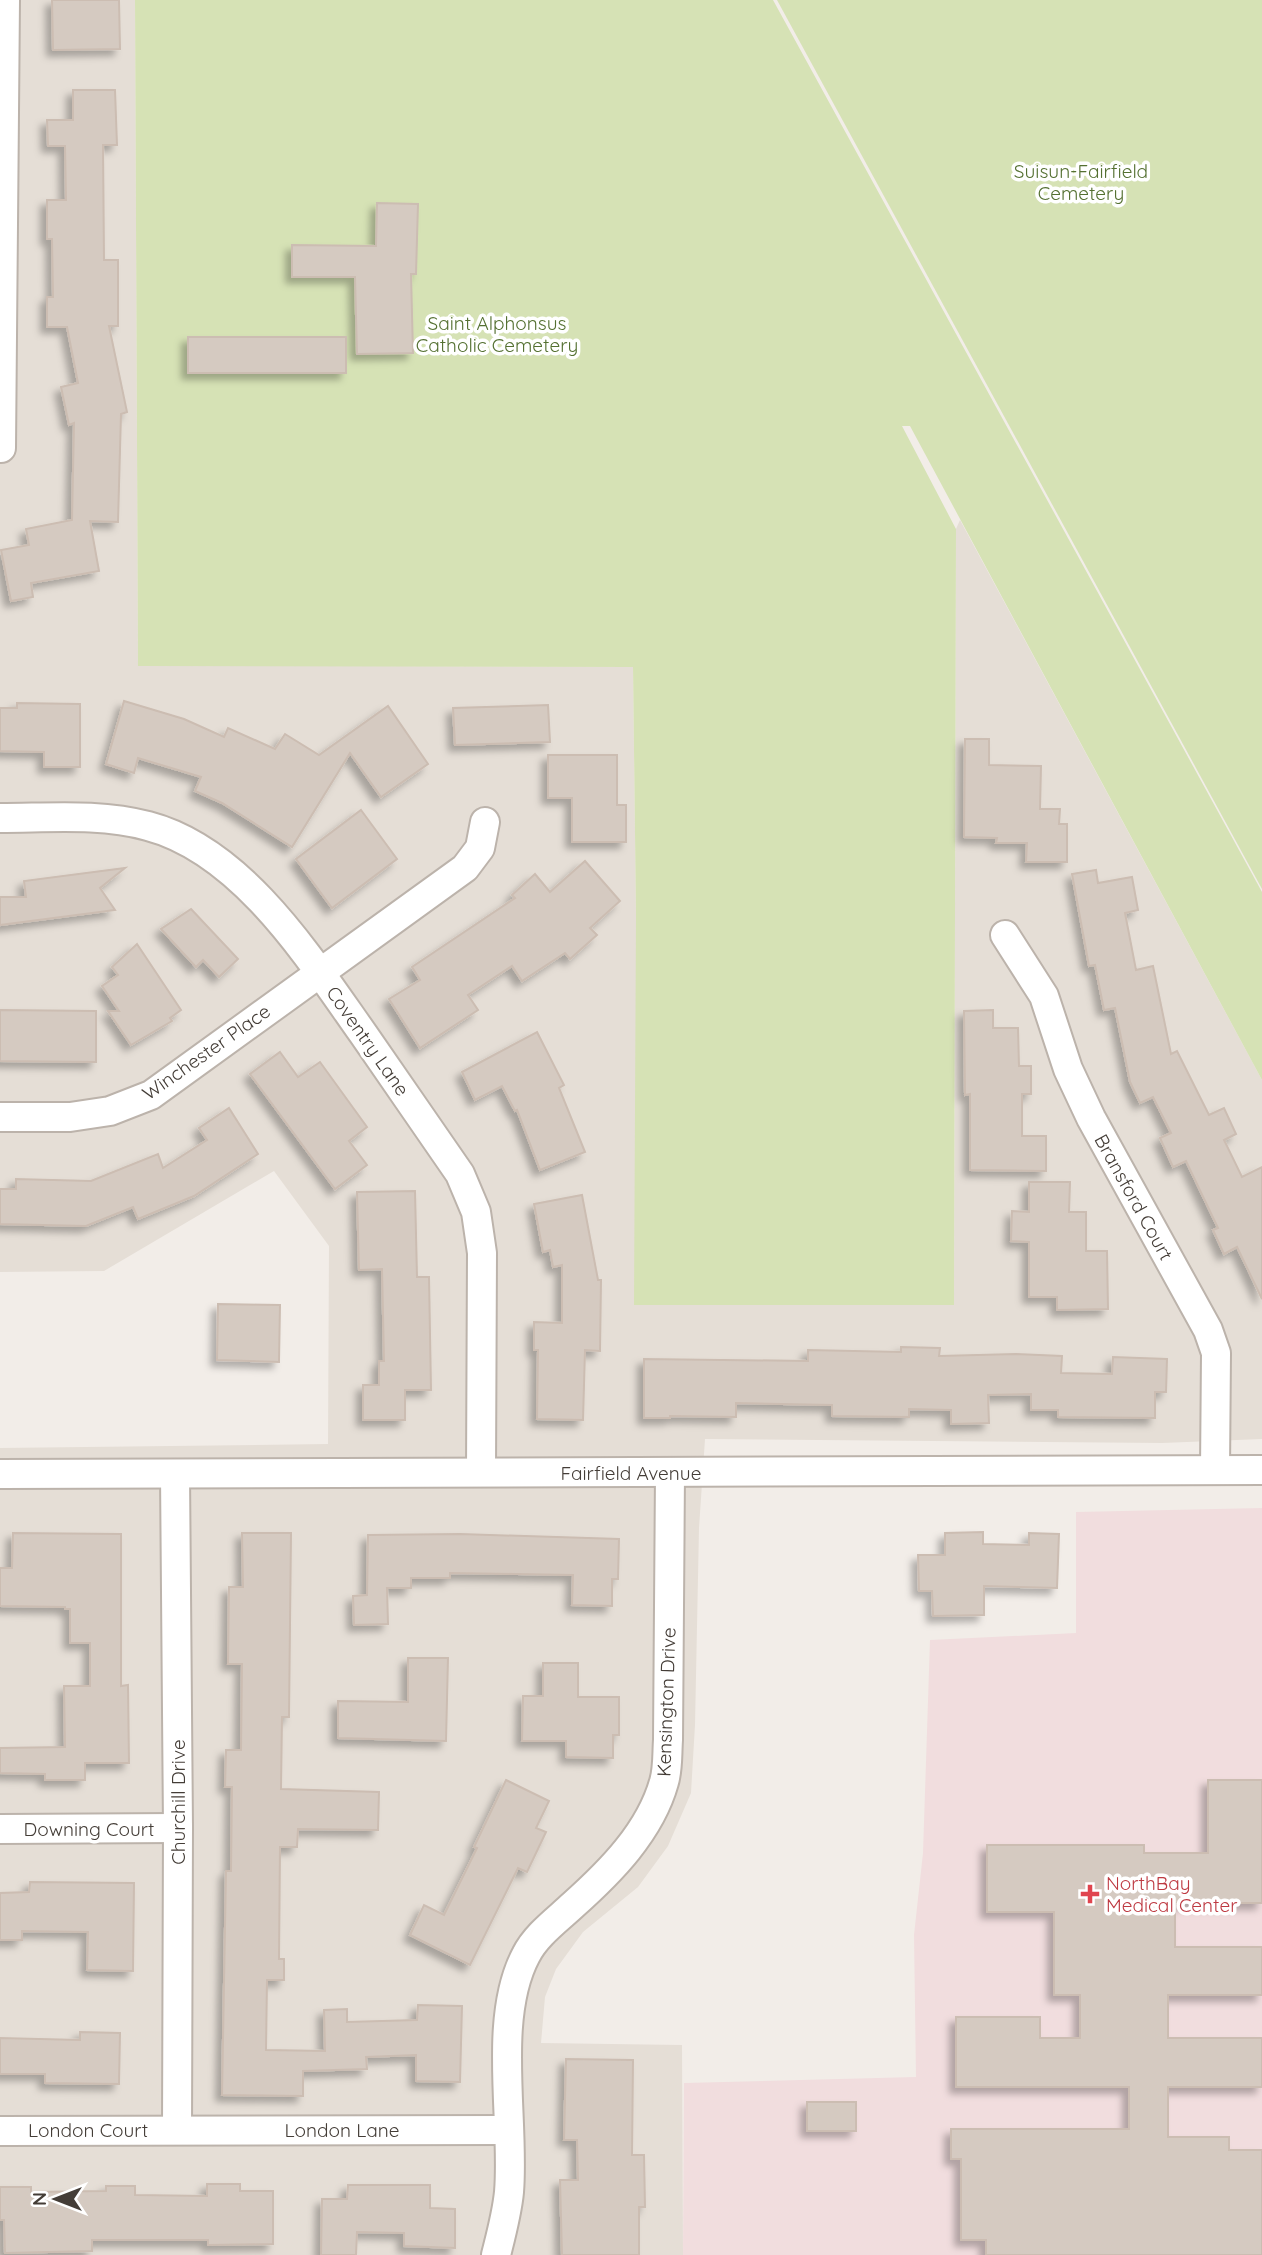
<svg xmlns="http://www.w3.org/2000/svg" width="1262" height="2255" font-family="Quicksand,sans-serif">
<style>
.residential{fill:#e5ded6}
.medical{fill:#f1ddde}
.green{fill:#d6e2b5}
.building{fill:#d5cac1;stroke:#ccbdb2;stroke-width:2;filter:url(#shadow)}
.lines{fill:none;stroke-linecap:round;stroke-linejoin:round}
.minor-casing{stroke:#bcb3ab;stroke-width:32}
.minor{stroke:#fff;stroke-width:28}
.health-dot{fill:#e0444e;stroke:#fff;stroke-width:2.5}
.labels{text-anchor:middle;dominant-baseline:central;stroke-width:7;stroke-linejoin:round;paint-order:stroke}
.park-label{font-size:19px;fill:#547031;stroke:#fff}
.street-label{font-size:19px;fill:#443d37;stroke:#fff}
.health-label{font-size:19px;fill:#be3a42;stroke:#fff;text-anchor:start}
</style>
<defs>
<filter id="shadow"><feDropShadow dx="-6" dy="6" stdDeviation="3.5" flood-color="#0004"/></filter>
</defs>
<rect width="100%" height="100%" fill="#f2ede8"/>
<path class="residential" d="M0,0H135L138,665L633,667L636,916L954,1305L956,529L960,520L1262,1080V1439L1162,1443L705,1439L699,1528L695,1725L691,1793L668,1846L638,1887L583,1932L556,1969L545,1997L541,2043L682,2045L683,2255H0V1448L328,1444L329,1246L274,1171L104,1271L0,1272Z"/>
<path class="medical" d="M1262,1508V2255H683L684,2083L916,2077L914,1935L923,1853L930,1640L1076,1633V1512Z"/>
<g class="green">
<path d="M135,0H773L1262,892V1080L910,426H902L956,529L954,1305H634L636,916L633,667L138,666Z"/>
<path d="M777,0H1262V889Z"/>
</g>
<g class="building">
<path d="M52,0H119L120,49L53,50Z"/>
<path d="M73,90H115L117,145H103L104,260H118V326H109L127,412L121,414L118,522L90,521L99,571L31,583L33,597L11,601L1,550L29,545L26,529L72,520L74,423L69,425L61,387L78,383L67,327H47V297H53L52,239H47V200H66L65,146H48L47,120H73Z"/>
<path d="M377,203L418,204L416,274H411L413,353L357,354L355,277H292V245L376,246Z"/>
<rect x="188" y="337" width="158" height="36"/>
<path d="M124,701L184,719L224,737L228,728L275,749L285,734L319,755L388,706L428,764L381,797L350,753L292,847L222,803L195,791L201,777L138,758L134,773L106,764Z"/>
<path d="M17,703L80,704V767H44V752L0,751V708H17Z"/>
<path d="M548,705L550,742L455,745L453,708Z"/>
<path d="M965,739H989V765L1041,766L1040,809H1060L1059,824H1067V862H1026L1027,843H996L997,838L964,837Z"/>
<path d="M548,755H617V805H626V842H572V798H548Z"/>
<path d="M361,810L397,859L332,908L296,859Z"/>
<path d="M585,861L620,901L590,928L597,935L570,959L565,953L522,981L512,966L468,995L478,1010L420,1048L389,999L420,980L412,967L515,898L512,895L535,874L550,892Z"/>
<path d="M125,868L100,888L115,910L0,925V897H26L24,881Z"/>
<path d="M1096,870L1098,883L1132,877L1138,910L1125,913L1136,970L1153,966L1171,1054L1177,1051L1209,1115L1224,1108L1236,1134L1224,1140L1242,1177L1262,1167V1299L1237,1247L1224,1254L1213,1230L1218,1228L1186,1161L1173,1167L1160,1138L1171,1133L1153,1097L1140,1103L1130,1082L1115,1008L1104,1010L1095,965L1089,966L1072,874Z"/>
<path d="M191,909L238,959L219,977L203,960L196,967L161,929Z"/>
<path d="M137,944L181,1010L170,1018L172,1021L131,1045L108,1011H119L102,986L118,975L112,967Z"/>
<path d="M0,1010L96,1011V1062L0,1061Z"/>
<path d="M993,1010V1028H1018L1019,1066H1031V1094H1022V1136H1046V1171L970,1170V1094L965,1095L964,1011Z"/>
<path d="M537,1032L564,1085L559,1088L585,1152L540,1170L517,1110L515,1111L502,1086L475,1100L462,1072Z"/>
<path d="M280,1052L298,1077L320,1062L367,1127L349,1141L367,1165L335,1189L250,1074Z"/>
<path d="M229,1108L258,1154L194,1196L138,1219L133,1207L86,1226L0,1224V1189H16V1179L91,1181L158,1154L163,1168L207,1140L199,1128Z"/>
<path d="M1029,1182H1070L1069,1212H1086V1251H1107L1108,1309L1057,1310V1297H1029V1242L1011,1241L1012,1211L1029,1212Z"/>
<path d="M415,1191L417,1277H429L431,1390H405V1420H363V1385H379V1361H384L382,1269L359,1270L357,1192Z"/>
<path d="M582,1195L598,1280H601L600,1351L585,1350L583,1420L537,1419L538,1350H534V1322L562,1323V1265L553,1267L550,1250L543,1252L534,1204Z"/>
<path d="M218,1304L280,1305L279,1362L217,1360Z"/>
<path d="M901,1347L940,1348L939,1356L1016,1354L1062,1356L1061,1373L1112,1374L1113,1357L1167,1359L1166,1392H1155V1418L1058,1417V1410H1031V1394L988,1395L989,1423L951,1424V1410L909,1409V1417L832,1416V1405L736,1403V1417L670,1416V1418H644V1359L808,1361V1350L901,1352Z"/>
<path d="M983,1532V1544L1029,1545V1533L1059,1534L1057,1588L984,1586V1615L933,1616L932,1591H919L918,1555H945V1533Z"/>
<path d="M13,1533L121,1534V1686L128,1685L129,1763H85V1780H45V1774L0,1773V1748L65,1747L64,1686H90V1643H70V1609H65V1607L0,1606V1568H12Z"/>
<path d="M242,1533H291L289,1717H282L281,1789L379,1792L378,1830L298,1829L297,1847H280L279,1959H284V1980H267L266,2050L325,2051L324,2010L347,2009V2022L417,2020L418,2005L462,2006L460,2082L416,2081V2055L366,2057L367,2069L303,2071V2096L222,2095L226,1871H231L232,1787H225L226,1750H241L242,1664H228L229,1587H243Z"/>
<path d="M460,1534L619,1539L618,1579H612V1606L572,1605L573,1575L450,1573V1578H411V1588H387L388,1624L354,1625L353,1596L367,1595L368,1535Z"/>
<path d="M408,1658H448L446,1741L338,1738V1701L408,1702Z"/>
<path d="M543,1663H578V1697H619V1735H613V1758L566,1757V1741H522L523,1696H543Z"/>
<path d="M506,1780L549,1801L536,1828L546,1832L527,1872L518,1868L470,1965L410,1935L424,1905L444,1915L477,1848L474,1847Z"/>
<path d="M1208,1780H1262V1903H1175V1947H1262V1995H1168V2038H1262V2087H1168V2137H1229V2150H1262V2255H986V2240H961V2159H951V2129H1129V2087H956V2017H1040V2038H1080V1995H1054V1912H987V1845H1144V1853H1208Z"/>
<path d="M30,1882L134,1883L133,1971L87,1970L88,1932L22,1931V1940H0V1893L29,1892Z"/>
<path d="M80,2032L120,2033L119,2084L45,2083V2074H0V2038L80,2040Z"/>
<path d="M566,2059L633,2060L632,2155H644L645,2207H639V2255H562L560,2180H578L577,2140H564Z"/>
<rect x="807" y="2102" width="49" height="29"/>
<path d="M207,2184H240V2191H273V2244L208,2245V2240H92V2251L5,2253L4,2220H0V2187H31V2192L106,2191V2186H135V2195L207,2196Z"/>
<path d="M348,2185H430V2208L455,2209V2248L404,2246V2233L357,2232L356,2255H321L322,2199H347Z"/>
</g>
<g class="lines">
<defs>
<g id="minor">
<path d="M1,448L5,0"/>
<path d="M0,818C49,818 100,813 148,826C243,851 310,959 364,1035C396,1081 428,1128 460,1174L476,1212L482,1253L481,1472"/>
<path d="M1005,935L1044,996L1068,1069L1091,1118L1208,1330L1216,1353L1215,1470"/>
<path d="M0,1117H70L110,1111L151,1095L465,868L480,848L485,822"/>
<path d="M0,1474L1262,1470"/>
<path d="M175,1474L178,1828L177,2130"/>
<path d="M0,1829L178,1828"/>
<path d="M0,2131L508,2130"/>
<path d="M496,2255C501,2235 507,2213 509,2192C515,2121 492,2019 526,1955C536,1935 557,1920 573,1905C610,1872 650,1832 664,1782C668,1769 667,1754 668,1740L670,1473"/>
</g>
</defs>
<use href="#minor" class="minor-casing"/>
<use href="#minor" class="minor"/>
</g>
<path class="health-dot" d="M1086.5 1883.5h7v7h7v7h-7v7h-7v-7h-7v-7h7z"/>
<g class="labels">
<g class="park-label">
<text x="1081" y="171">Suisun-Fairfield<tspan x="1081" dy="22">Cemetery</tspan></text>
<text x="497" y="323">Saint Alphonsus<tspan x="497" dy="22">Catholic Cemetery</tspan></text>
</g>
<g class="street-label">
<text transform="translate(368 1041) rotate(55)">Coventry Lane</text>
<text transform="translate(206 1052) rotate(-35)">Winchester Place</text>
<text transform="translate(1134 1197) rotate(61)">Bransford Court</text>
<text x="631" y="1473">Fairfield Avenue</text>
<text transform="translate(666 1702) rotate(-88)">Kensington Drive</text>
<text transform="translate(178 1802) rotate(-90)">Churchill Drive</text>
<text x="89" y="1829">Downing Court</text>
<text x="88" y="2130">London Court</text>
<text x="342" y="2130">London Lane</text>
</g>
<g class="health-label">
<text x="1106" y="1883">NorthBay<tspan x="1106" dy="22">Medical Center</tspan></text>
</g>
</g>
<g transform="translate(56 2199) rotate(270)" stroke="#ffffff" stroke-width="5" paint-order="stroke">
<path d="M0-5L12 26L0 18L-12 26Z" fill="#443d37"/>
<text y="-10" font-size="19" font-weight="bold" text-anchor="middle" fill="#443d37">N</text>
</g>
</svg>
